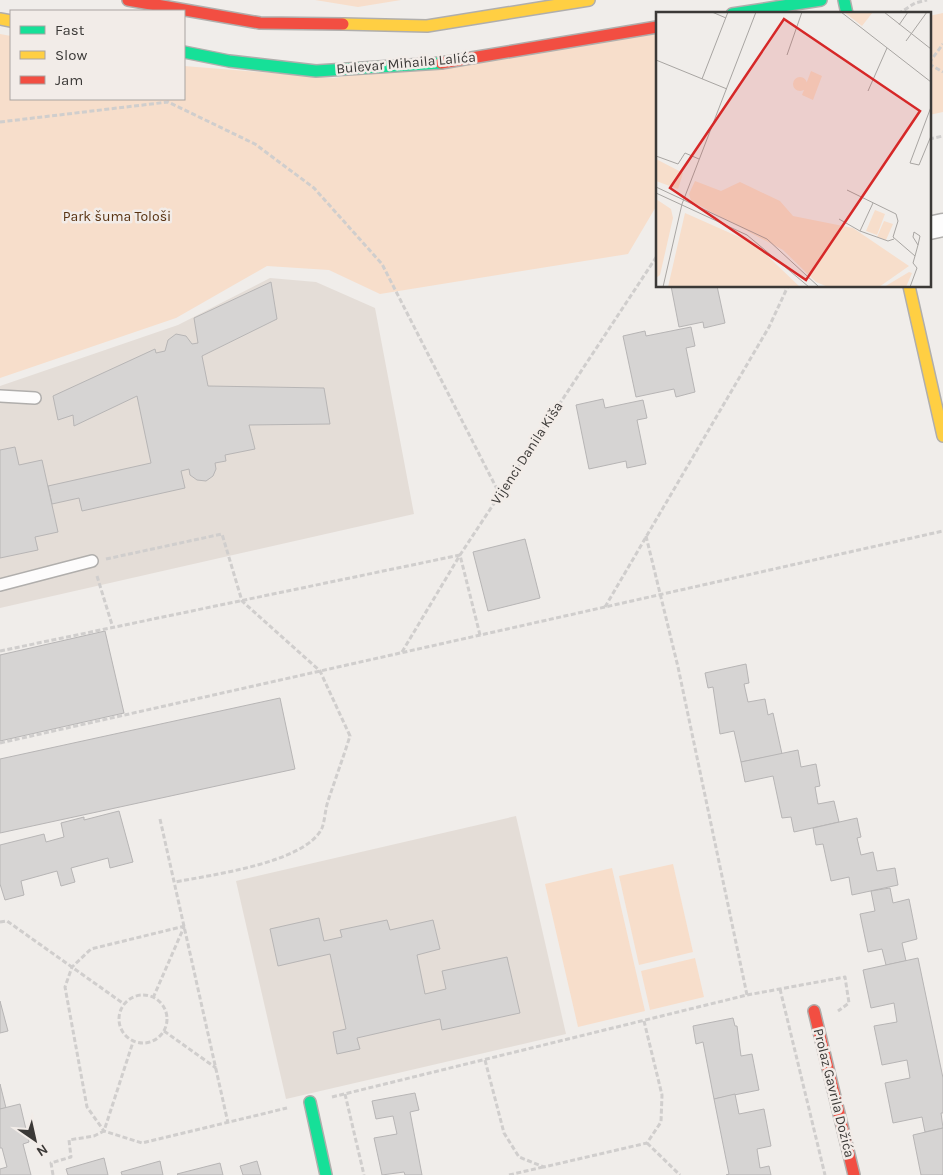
<svg xmlns="http://www.w3.org/2000/svg" width="943" height="1175" font-family="Karla,sans-serif">
<style>
.built{fill:#e4ddd7}
.green{fill:#f7decb}
.building{fill:#d6d4d3;stroke:#b7b5b5}
.lines{fill:none;stroke-linecap:round;stroke-linejoin:round}
.lane-casing{stroke:#b0aeac;stroke-width:14}
.street-casing{stroke:#b0aeac;stroke-width:25}
.fast-casing{stroke:#b0aeac;stroke-width:14}
.slow-casing{stroke:#b0aeac;stroke-width:14}
.jam-casing{stroke:#b0aeac;stroke-width:14}
.path{stroke:#d0cecd;stroke-width:3;stroke-dasharray:5 2.5;stroke-linecap:butt}
.lane{stroke:#fdfcfc;stroke-width:11}
.street{stroke:#fdfcfc;stroke-width:22}
.fast{stroke:#16e098;stroke-width:11}
.slow{stroke:#ffcf43;stroke-width:11}
.jam{stroke:#f24e42;stroke-width:11}
.labels{text-anchor:middle;dominant-baseline:central;stroke-width:5;stroke-linejoin:round;paint-order:stroke}
.street-label{font-size:14px;fill:#3b3937;stroke:#f2ece8}
.park-label{font-size:14px;fill:#583211;stroke:#f2ece8}
.inset-road{fill:none;stroke:#a8a5a2;stroke-width:1}
.view{fill:#d62828;fill-opacity:0.15;stroke:#d62828;stroke-width:2.5}
.inset-edge{fill:none;stroke:#3b3937;stroke-width:2.5}
</style>
<rect width="100%" height="100%" fill="#f0edea"/>
<g class="built">
<path d="M270,278L316,282L375,308L414,514L0,608V386L178,325Z"/>
<path d="M516,816L566,1034L286,1099L236,881Z"/>
</g>
<g class="green">
<path d="M315,0H401L358,7Z"/>
<path d="M943,13V112L929,115V16Z"/>
<path d="M657,25V205L628,254L380,294L329,270L267,266L176,318L0,378V34L11,36V99H184V66L334,78Z"/>
<path d="M673,864L693,952L639,965L619,876Z"/>
<path d="M612,868L645,1011L578,1027L545,884Z"/>
<path d="M695,958L704,997L650,1010L641,971Z"/>
</g>
<g class="building">
<path d="M271,282L277,319L202,356L208,386L324,388L330,424L249,425L255,449L225,455L226,461L215,463L216,469L213,476L206,481L197,480L190,475L189,469L181,471L185,488L82,511L79,498L52,504L48,486L151,463L137,396L74,426L73,415L58,420L53,396L155,349L156,353L165,351L168,340L176,334L186,336L192,344L198,343L194,318Z"/>
<path d="M671,286H717L725,323L704,328L703,322L679,327Z"/>
<path d="M691,327L695,346L686,348L695,392L676,397L674,389L636,397L623,336L645,331L646,336Z"/>
<path d="M603,399L605,408L643,400L647,418L637,420L646,464L627,468L626,461L589,469L576,405Z"/>
<path d="M15,447L19,465L42,460L58,532L35,537L38,550L0,558V450Z"/>
<path d="M525,539L540,598L488,611L473,552Z"/>
<path d="M105,631L124,713L0,741V655Z"/>
<path d="M746,664L749,683L744,684L748,702L765,699L768,715L773,713L782,754L741,762L734,731L720,734L713,687L708,688L705,673Z"/>
<path d="M280,698L295,769L0,833V759Z"/>
<path d="M798,750L801,767L816,764L820,786L815,787L818,804L834,801L839,822L794,832L791,817L782,818L773,776L745,782L741,762Z"/>
<path d="M119,811L133,862L110,868L108,858L71,868L75,882L61,886L57,871L21,881L24,895L5,900L0,884V845L44,834L46,842L64,837L61,823L84,817V820Z"/>
<path d="M857,818L861,837L857,838L861,855L873,852L877,871L895,868L898,885L852,895L849,877L831,881L823,844L816,845L813,828Z"/>
<path d="M890,888L893,903L909,899L917,939L902,943L906,961L886,965L882,949L868,952L860,914L875,911L871,891Z"/>
<path d="M319,918L324,941L342,937L340,930L387,920L390,930L433,920L440,949L417,955L425,994L446,989L442,971L507,957L520,1013L442,1030L440,1019L357,1038L360,1049L337,1054L333,1032L346,1029L330,954L278,966L270,929Z"/>
<path d="M918,958L943,1078V1113H941L943,1128L925,1132L922,1117L893,1123L885,1083L910,1078L907,1060L882,1065L874,1026L897,1022L894,1003L871,1008L863,970Z"/>
<path d="M0,1001L8,1031L0,1033Z"/>
<path d="M733,1018L735,1026H737L741,1056L752,1054L759,1090L714,1099L703,1042L696,1044L693,1026Z"/>
<path d="M0,1084L6,1108L0,1109Z"/>
<path d="M415,1093L419,1110L410,1112L422,1175H405L404,1172L382,1175L374,1138L397,1134L393,1116L376,1119L372,1101Z"/>
<path d="M735,1094L739,1114L764,1109L771,1146L757,1149L760,1168L769,1166L771,1175H726L729,1174L714,1099Z"/>
<path d="M20,1104L29,1142L23,1144L31,1175H0V1169L7,1167L2,1148H0V1109Z"/>
<path d="M943,1128V1175H921L913,1135Z"/>
<path d="M104,1158L108,1175H68L66,1169Z"/>
<path d="M160,1161L163,1175H122L121,1172Z"/>
<path d="M257,1161L261,1175H243L240,1166Z"/>
<path d="M220,1163L223,1175H178L177,1174Z"/>
</g>
<g class="lines">
<defs>
<g id="lane">
<path d="M0,396L35,398"/>
<path d="M0,585L92,561"/>
</g>
<path id="street" d="M929,228L943,225"/>
<g id="fast">
<path d="M844,0L847,14"/>
<path d="M732,14L821,0"/>
<path d="M184,52L229,61L316,71L441,63"/>
<path d="M310,1102L326,1175"/>
</g>
<g id="slow">
<path d="M0,19L11,21"/>
<path d="M343,24L427,26L589,0"/>
<path d="M909,286L943,436"/>
</g>
<g id="jam">
<path d="M128,0L260,23L343,24"/>
<path d="M441,63L657,27"/>
<path d="M814,1011L854,1175"/>
</g>
</defs>
<use href="#lane" class="lane-casing"/>
<use href="#street" class="street-casing"/>
<use href="#fast" class="fast-casing"/>
<use href="#slow" class="slow-casing"/>
<use href="#jam" class="jam-casing"/>
<g class="path">
<path d="M898,14L915,3L927,0"/>
<path d="M929,63L943,44"/>
<path d="M929,64L943,72"/>
<path d="M0,122L168,102L255,144L314,188L382,264L500,495"/>
<path d="M929,139L943,136"/>
<path d="M646,536L678,667L747,995"/>
<path d="M106,559L222,534L242,601L320,671L350,736C343,758 335,780 328,801C325,810 325,820 322,828C306,863 210,875 175,882"/>
<path d="M97,576L113,628"/>
<path d="M605,607L769,327L788,286"/>
<path d="M0,651L460,555L480,635"/>
<path d="M402,652L460,555L657,256"/>
<path d="M0,743L943,531"/>
<path d="M160,819L228,1123"/>
<path d="M0,922L7,921L124,1004"/>
<path d="M185,926L91,949L72,967L65,987L87,1107L104,1131L142,1143L287,1108"/>
<path d="M780,989L825,1175"/>
<circle cx="143" cy="1019" r="24"/>
<path d="M153,998L184,927"/>
<path d="M164,1031L216,1068"/>
<path d="M485,1060L504,1133L519,1157L544,1167L647,1143L661,1122L662,1095L644,1021"/>
<path d="M345,1094L364,1175"/>
<path d="M332,1097L747,995L845,977L849,1003L838,1011"/>
<path d="M647,1143L680,1175"/>
<path d="M53,1175L51,1163L71,1157L69,1140L94,1136L104,1131L133,1042"/>
<path d="M509,1175L543,1167"/>
</g>
<use href="#lane" class="lane"/>
<use href="#street" class="street"/>
<use href="#fast" class="fast"/>
<use href="#slow" class="slow"/>
<use href="#jam" class="jam"/>
</g>
<g class="labels">
<g class="street-label">
<text transform="translate(406 63) rotate(-5)">Bulevar Mihaila Lalića</text>
<text transform="translate(527 453) rotate(-57)">Vijenci Danila Kiša</text>
<text transform="translate(834 1093) rotate(76)">Prolaz Gavrila Dožića</text>
</g>
<g class="park-label">
<text x="117" y="216">Park šuma Tološi</text>
</g>
</g>
<g transform="translate(656 12)">
<rect width="275" height="275" fill="#f0edea"/>
<path d="M188,0H217L206,14ZM155,59L166,64L157,88L146,83ZM137 72a7 7 0 1 1 14 0a7 7 0 1 1-14 0ZM0,147L27,161L22,177L0,169ZM39,169L65,179L84,170L124,189L137,204L197,216L253,254L223,275H172L160,270L127,238L35,189L33,182ZM0,187L15,197L17,206L4,263L0,266ZM219,198L229,202L221,223L210,219ZM29,201L99,232L144,275H12ZM228,209L237,212L230,228L221,225ZM253,260L256,261L250,275H228Z" fill="#f7decb"/>
<path class="inset-road" d="M56,0L70,6M185,0L275,70M228,0L275,37M243,13L252,0M250,29L271,0M131,43L146,0M0,48L71,77M46,67L72,0M212,79L231,36M275,95L254,151L263,153L275,124M0,144L22,152L29,141L43,147M0,175L111,227L163,275M191,178L240,202L242,209L237,225L259,244M0,181L91,223L153,275M183,207L204,219L217,191M204,219L232,229L238,227M7,275L26,192L100,0M254,275L261,256L257,251L259,244L262,233L264,224L258,220L257,225L262,233"/>
<path class="view" d="M128,7L264,99L150,268L14,176Z"/>
<rect width="275" height="275" class="inset-edge"/>
</g>
<rect x="10" y="10" width="175" height="90" fill="#f2ece8" stroke="#a9a4a1"/>
<rect x="20" y="26" width="25" height="8" fill="#16e098" stroke="#a9a4a1"/>
<text x="55" y="35" font-size="15" fill="#3b3937">Fast</text>
<rect x="20" y="51" width="25" height="8" fill="#ffcf43" stroke="#a9a4a1"/>
<text x="55" y="60" font-size="15" fill="#3b3937">Slow</text>
<rect x="20" y="76" width="25" height="8" fill="#f24e42" stroke="#a9a4a1"/>
<text x="55" y="85" font-size="15" fill="#3b3937">Jam</text>
<g transform="translate(35 1140) rotate(146)" stroke="#f2ece8" stroke-width="4" paint-order="stroke">
<path d="M0-4L9 19L0 12L-9 19Z" fill="#3b3937"/>
<text y="-8" font-size="14" font-weight="bold" text-anchor="middle" fill="#3b3937">N</text>
</g>
</svg>
